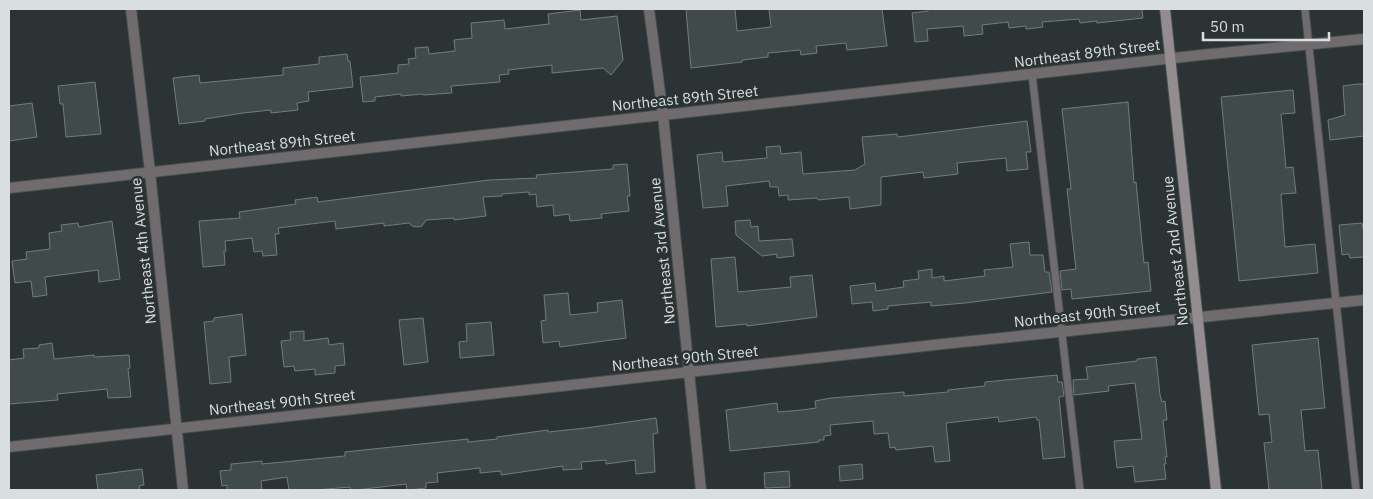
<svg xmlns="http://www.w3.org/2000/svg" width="1373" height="499" font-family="'IBM Plex Sans',sans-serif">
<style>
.building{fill:#414a4a;stroke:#737c7d}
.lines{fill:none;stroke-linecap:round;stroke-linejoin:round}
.service-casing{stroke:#474e4f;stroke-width:9}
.minor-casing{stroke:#474e4f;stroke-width:12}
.secondary-casing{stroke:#474e4f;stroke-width:12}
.service{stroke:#706c6e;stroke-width:7}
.minor{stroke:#706c6e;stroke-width:10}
.secondary{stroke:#938d8f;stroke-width:10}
.labels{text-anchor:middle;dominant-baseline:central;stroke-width:5;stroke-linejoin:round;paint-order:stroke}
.street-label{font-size:15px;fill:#d9dedf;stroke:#2b3334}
</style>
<rect width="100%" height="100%" fill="#2b3334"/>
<g class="building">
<path d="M686,9H735L737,31L771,27L769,9H882L887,46L847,50L846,43L816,46L817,53L801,55L800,50L768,53V57L742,60V62L691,68Z"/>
<path d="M928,9H1142L1143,18L1097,23V21L1080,23L1079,19L1042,22L1043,27L1026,29V26L1009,28L1008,22L982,25L983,34L964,36L963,26L927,29L928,41L915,42L912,13L928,11Z"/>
<path d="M580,10L581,20L617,16L623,60L611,75L603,68L552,73V65L508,70L509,74L499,75L500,82L451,86L452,93L423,95V94L401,96V94L375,97V101L363,102L360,77L398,73V65L409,64L408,59L416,58L415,48L428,47L429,54L455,51L454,40L472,38L471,23L504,20L505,29L549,24L548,14Z"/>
<path d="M347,54L348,61H350L353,87L308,92L309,101L297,103L298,110L271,113V110L243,113L205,119V121L179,124L173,78L199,75L200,83L283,75V68L319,64V57Z"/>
<path d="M95,82L101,134L66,137L63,104H60L58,86Z"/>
<path d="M1357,84H1364V136L1330,140L1328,120L1345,115L1343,86Z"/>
<path d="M1293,90L1295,113L1281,114L1286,168L1293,167L1296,193L1281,194L1285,247L1315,244L1318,273L1239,281L1221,97Z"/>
<path d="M1128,102L1134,183L1136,182L1144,263L1148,262L1151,291L1072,299L1071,289L1062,290L1060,271L1076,269L1067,189H1071L1062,109Z"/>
<path d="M32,103L37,137L9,141V106Z"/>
<path d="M1027,121L1031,152H1026L1028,169L1007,171L1006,158L957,163L958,174L924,178L923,172L881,177V205L850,209L849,197L818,200L817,198L788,200V195L779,196L778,187H770L769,181L726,186L728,206L703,208L697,155L722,152L723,162L767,158L766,147L780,146L781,154L801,152L803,174L855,170L865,164L862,137L897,134L898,137Z"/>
<path d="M627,164L630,196H627L629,211L601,214L602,218L570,221L569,214L554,216L553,205L537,207L536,194L529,195V192L502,194V196L483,197L486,216L454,220V218L426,220L422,226L418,227L412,226L409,223L384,226V223L336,229L335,221L278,228L279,234H275L277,255L263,256L262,251L254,252L252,238L225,241L226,251H224L225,265L203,267L199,221L240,218L239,212L296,204L295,200L317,197L318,202L489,180L537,178L536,175L613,169V165Z"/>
<path d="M750,220L751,227L758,226L759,241L792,239L794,256L777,258V254L762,256L736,235L735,221Z"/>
<path d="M112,221L120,279L99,282L98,270L45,277L47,295L33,297L31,281L15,283L12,261L27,259L26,252L50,249L49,233L62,231L61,225L78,223L79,227Z"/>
<path d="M1362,223L1363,229H1364V257L1350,258L1349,254L1342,255L1339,225Z"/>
<path d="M1029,242L1030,255H1043L1045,272H1049L1052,292L965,303L931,306V302L888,306V309L873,311L872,302L852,304L850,286L875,283L876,291L904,287L903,281L919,279L918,271L932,269V278L944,276V281L985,276L984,270L1013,267L1010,244Z"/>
<path d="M735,257L738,292L791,287L790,277L812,275L817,317L747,326V324L716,327L711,259Z"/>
<path d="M568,293L570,315L598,312L597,303L622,300L626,338L560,347L559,341L543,343L541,321L546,320L544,295Z"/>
<path d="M242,314L246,355L229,357L231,382L210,384L204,322L214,321V318Z"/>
<path d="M423,318L428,362L404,365L399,320Z"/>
<path d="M491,322L494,355L460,358L459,342L467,341L466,324Z"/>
<path d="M304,331V341L328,338L329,345L343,343L345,365L335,366V373L315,375V369L295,371L294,366L284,367L281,341L291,340L290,332Z"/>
<path d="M1318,338L1325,408L1301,410L1305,451L1318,450L1322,490H1269L1264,443L1272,442L1269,414L1259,415L1252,345Z"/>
<path d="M52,343L54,359L94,355V357L129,355L130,368L128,369L131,397L108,398L107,389L57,394L58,400L9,404V360L24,358L23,349L39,348V345Z"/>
<path d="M1156,357L1160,395L1162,402L1165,401L1167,420H1163L1167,457H1165L1166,464H1164L1166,479L1135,482L1133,466L1117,468L1114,441L1142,439L1135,383L1108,386L1109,391L1074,395L1073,380L1088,379L1086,367L1137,361V359Z"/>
<path d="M1057,375L1058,382H1062L1064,396L1059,397L1065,457L1043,459L1039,420H1037L1036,417L999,422L998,417L946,423L950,461L935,462L933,446L896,450L895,447L890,448L888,433L874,434L873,421L830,425L831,435L824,436V440H819V442L730,451L726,410L777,403L778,412L802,410L816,408L815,401L831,398L904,392V396L948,392V390L985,386V382Z"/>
<path d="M656,418L658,433L653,434L655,472L636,474L635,460L606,464V460L581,462L582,469L563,470V466L501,475V471L480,473V468L437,473L438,482L426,483V488L409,490H407L406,484L356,490H350V487L315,490H289L287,477L261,481L262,490H227V485L222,486L220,471L231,470V464L262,461V464L345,456V452L468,439V442L497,439V437L548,430V432L586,428Z"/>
<path d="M862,464L863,479L840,481L839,466Z"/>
<path d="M142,469L144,485L139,486L140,490H98L96,475Z"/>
<path d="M789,471L790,487L765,488L764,473Z"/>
</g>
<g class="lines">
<defs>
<g id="service">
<path d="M1305,9L1356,490"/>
<path d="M1032,74L1080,490"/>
</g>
<g id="minor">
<path d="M131,9L150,172L183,490"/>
<path d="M649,9L663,115L701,490"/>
<path d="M9,188L1201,55L1364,39"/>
<path d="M9,447L943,344L1364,300"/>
</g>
<path id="secondary" d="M1165,9L1216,490"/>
</defs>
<use href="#service" class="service-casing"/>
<use href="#minor" class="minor-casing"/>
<use href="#secondary" class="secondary-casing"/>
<use href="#service" class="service"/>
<use href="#minor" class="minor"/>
<use href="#secondary" class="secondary"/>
</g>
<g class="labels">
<g class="street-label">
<text transform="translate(1087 53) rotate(-7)">Northeast 89th Street</text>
<text transform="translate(685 98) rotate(-6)">Northeast 89th Street</text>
<text transform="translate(282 143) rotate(-6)">Northeast 89th Street</text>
<text transform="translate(143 251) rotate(-96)">Northeast 4th Avenue</text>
<text transform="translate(662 251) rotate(-96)">Northeast 3rd Avenue</text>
<text transform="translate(1175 251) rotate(-96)">Northeast 2nd Avenue</text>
<text transform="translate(1087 314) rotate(-6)">Northeast 90th Street</text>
<text transform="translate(685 358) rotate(-6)">Northeast 90th Street</text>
<text transform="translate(282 402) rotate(-6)">Northeast 90th Street</text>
</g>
</g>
<rect width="1373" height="499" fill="none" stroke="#d9dedf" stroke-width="20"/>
<path d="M1203 32v8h126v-8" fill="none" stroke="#d9dedf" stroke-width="2.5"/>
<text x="1210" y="32" font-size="15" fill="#d9dedf" stroke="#2b3334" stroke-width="4" paint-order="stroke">50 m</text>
</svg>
